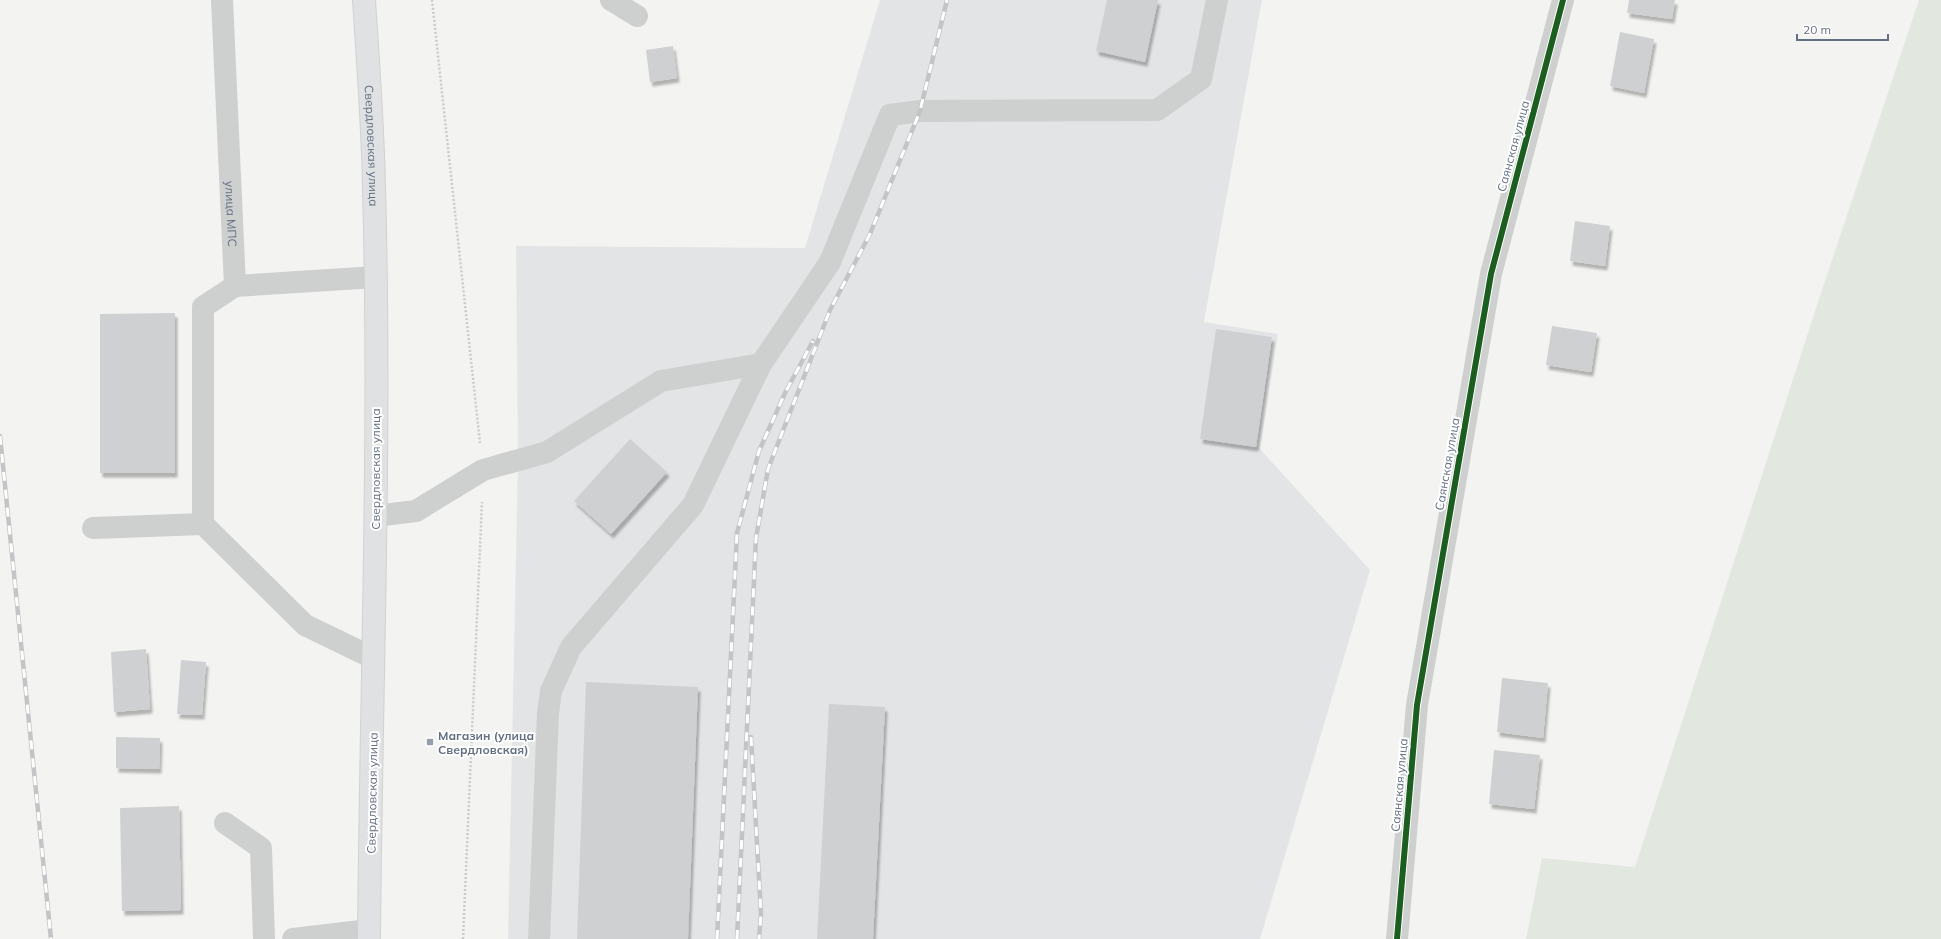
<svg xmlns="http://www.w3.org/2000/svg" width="1941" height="939" font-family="Mulish,sans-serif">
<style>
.built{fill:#e3e4e5}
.green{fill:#e2e7e0}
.building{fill:#cfd0d1;filter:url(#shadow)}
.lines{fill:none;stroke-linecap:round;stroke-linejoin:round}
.highway-casing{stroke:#d0d1d1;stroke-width:24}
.path{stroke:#cacbcc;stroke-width:2.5;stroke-dasharray:2 2;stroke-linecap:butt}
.minor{stroke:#cecfcf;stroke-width:22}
.highway{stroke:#e0e1e2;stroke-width:22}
.rail-casing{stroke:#c3c4c5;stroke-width:4.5}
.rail{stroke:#fff;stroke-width:3;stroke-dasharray:9;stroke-linecap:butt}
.cycleway-casing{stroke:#fff;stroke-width:8}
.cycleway{stroke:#1b5e20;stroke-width:6}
.poi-dot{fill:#959eaa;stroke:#fff;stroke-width:1.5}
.labels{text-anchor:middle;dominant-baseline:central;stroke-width:4;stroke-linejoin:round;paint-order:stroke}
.street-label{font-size:12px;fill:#636f83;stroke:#fff}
.poi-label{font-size:12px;font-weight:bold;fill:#636f83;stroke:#fff;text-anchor:start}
</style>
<defs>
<filter id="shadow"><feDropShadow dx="2.5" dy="4.5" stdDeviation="1" flood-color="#0004"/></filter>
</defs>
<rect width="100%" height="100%" fill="#f3f4f2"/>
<path class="built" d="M880,0H1262L1204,322L1278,334L1260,449L1370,570L1260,939H508L518,461L516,246L805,248Z"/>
<path class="green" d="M1919,0H1941V939H1526L1542,858L1635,867L1819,299Z"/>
<g class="building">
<path d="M1107,0H1158L1145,62L1096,51Z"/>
<path d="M1629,0H1675L1672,19L1627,13Z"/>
<path d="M1620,32L1654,39L1644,93L1610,86Z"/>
<path d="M673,46L677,78L650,82L646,50Z"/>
<path d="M1575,221L1610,226L1605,266L1570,261Z"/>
<path d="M175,313V473H100V314Z"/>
<path d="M1552,326L1597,333L1591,372L1546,365Z"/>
<path d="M1216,329L1272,337L1256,447L1200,439Z"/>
<path d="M630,439L667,472L611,534L574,501Z"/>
<path d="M146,649L150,709L114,712L111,652Z"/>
<path d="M181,660L206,662L202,715L177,714Z"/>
<path d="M1502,678L1548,683L1543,738L1497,732Z"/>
<path d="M586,682L698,687L688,939H577Z"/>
<path d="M829,704L885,707L873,939H817Z"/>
<path d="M116,737L160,738L159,769L116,768Z"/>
<path d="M1494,750L1540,755L1534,809L1489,804Z"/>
<path d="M179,806L181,910L122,911L120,808Z"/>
</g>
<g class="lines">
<defs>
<g id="highway">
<path id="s2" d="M364,0C368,63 373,126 374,189C381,439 371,689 369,939"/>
</g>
</defs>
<use href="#highway" class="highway-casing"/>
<g class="path">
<path d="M432,0L480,443"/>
<path d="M463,939L482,502"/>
</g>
<g class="minor">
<path id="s1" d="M222,0L235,286L376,277"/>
<path d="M611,0L637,16"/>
<path d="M375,516L416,511L483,470L547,452L661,381L761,364"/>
<path d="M203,524V307L235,286"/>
<path d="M93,528L203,524L305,625L373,658"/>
<path d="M225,823L261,848L264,939"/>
<path d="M293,939L369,930"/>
<path d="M539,939L548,713L551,691L571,647L693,505L761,364L830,262L890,115L920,111L1157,110L1201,79L1217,0"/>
<path d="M1397,939L1417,705L1491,274L1563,0"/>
</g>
<use href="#highway" class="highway"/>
<defs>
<g id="rail">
<path d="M0,436L51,939"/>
<path d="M751,737L761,914L759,939"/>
<path d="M717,939L737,533L759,451L786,391L813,341"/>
<path d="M737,939L756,538L768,469L830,310L870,234L920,111L947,0"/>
</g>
</defs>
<use href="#rail" class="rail-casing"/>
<use href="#rail" class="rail"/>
<defs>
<path id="cycleway" d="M1397,939L1417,705L1491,274L1563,0"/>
</defs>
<use href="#cycleway" class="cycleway-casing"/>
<use href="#cycleway" class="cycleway"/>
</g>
<rect class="poi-dot" x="426" y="738" width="8" height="8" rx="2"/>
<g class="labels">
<g class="street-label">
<text stroke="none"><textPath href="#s2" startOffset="146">Свердловская улица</textPath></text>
<text transform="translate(1513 146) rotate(-75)">Саянская улица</text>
<text stroke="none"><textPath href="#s1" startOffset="214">улица МПС</textPath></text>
<text transform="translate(1447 464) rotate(-80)">Саянская улица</text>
<text transform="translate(375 469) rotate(-90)">Свердловская улица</text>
<text transform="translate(1399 785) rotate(-85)">Саянская улица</text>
<text transform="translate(372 793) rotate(-89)">Свердловская улица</text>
</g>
<g class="poi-label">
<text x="438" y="735">Магазин (улица<tspan x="438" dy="14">Свердловская)</tspan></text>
</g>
</g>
<path d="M1797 34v6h91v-6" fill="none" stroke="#636f83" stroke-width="2"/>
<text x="1803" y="34" font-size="12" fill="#636f83" stroke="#ffffff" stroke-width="3" paint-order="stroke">20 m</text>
</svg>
